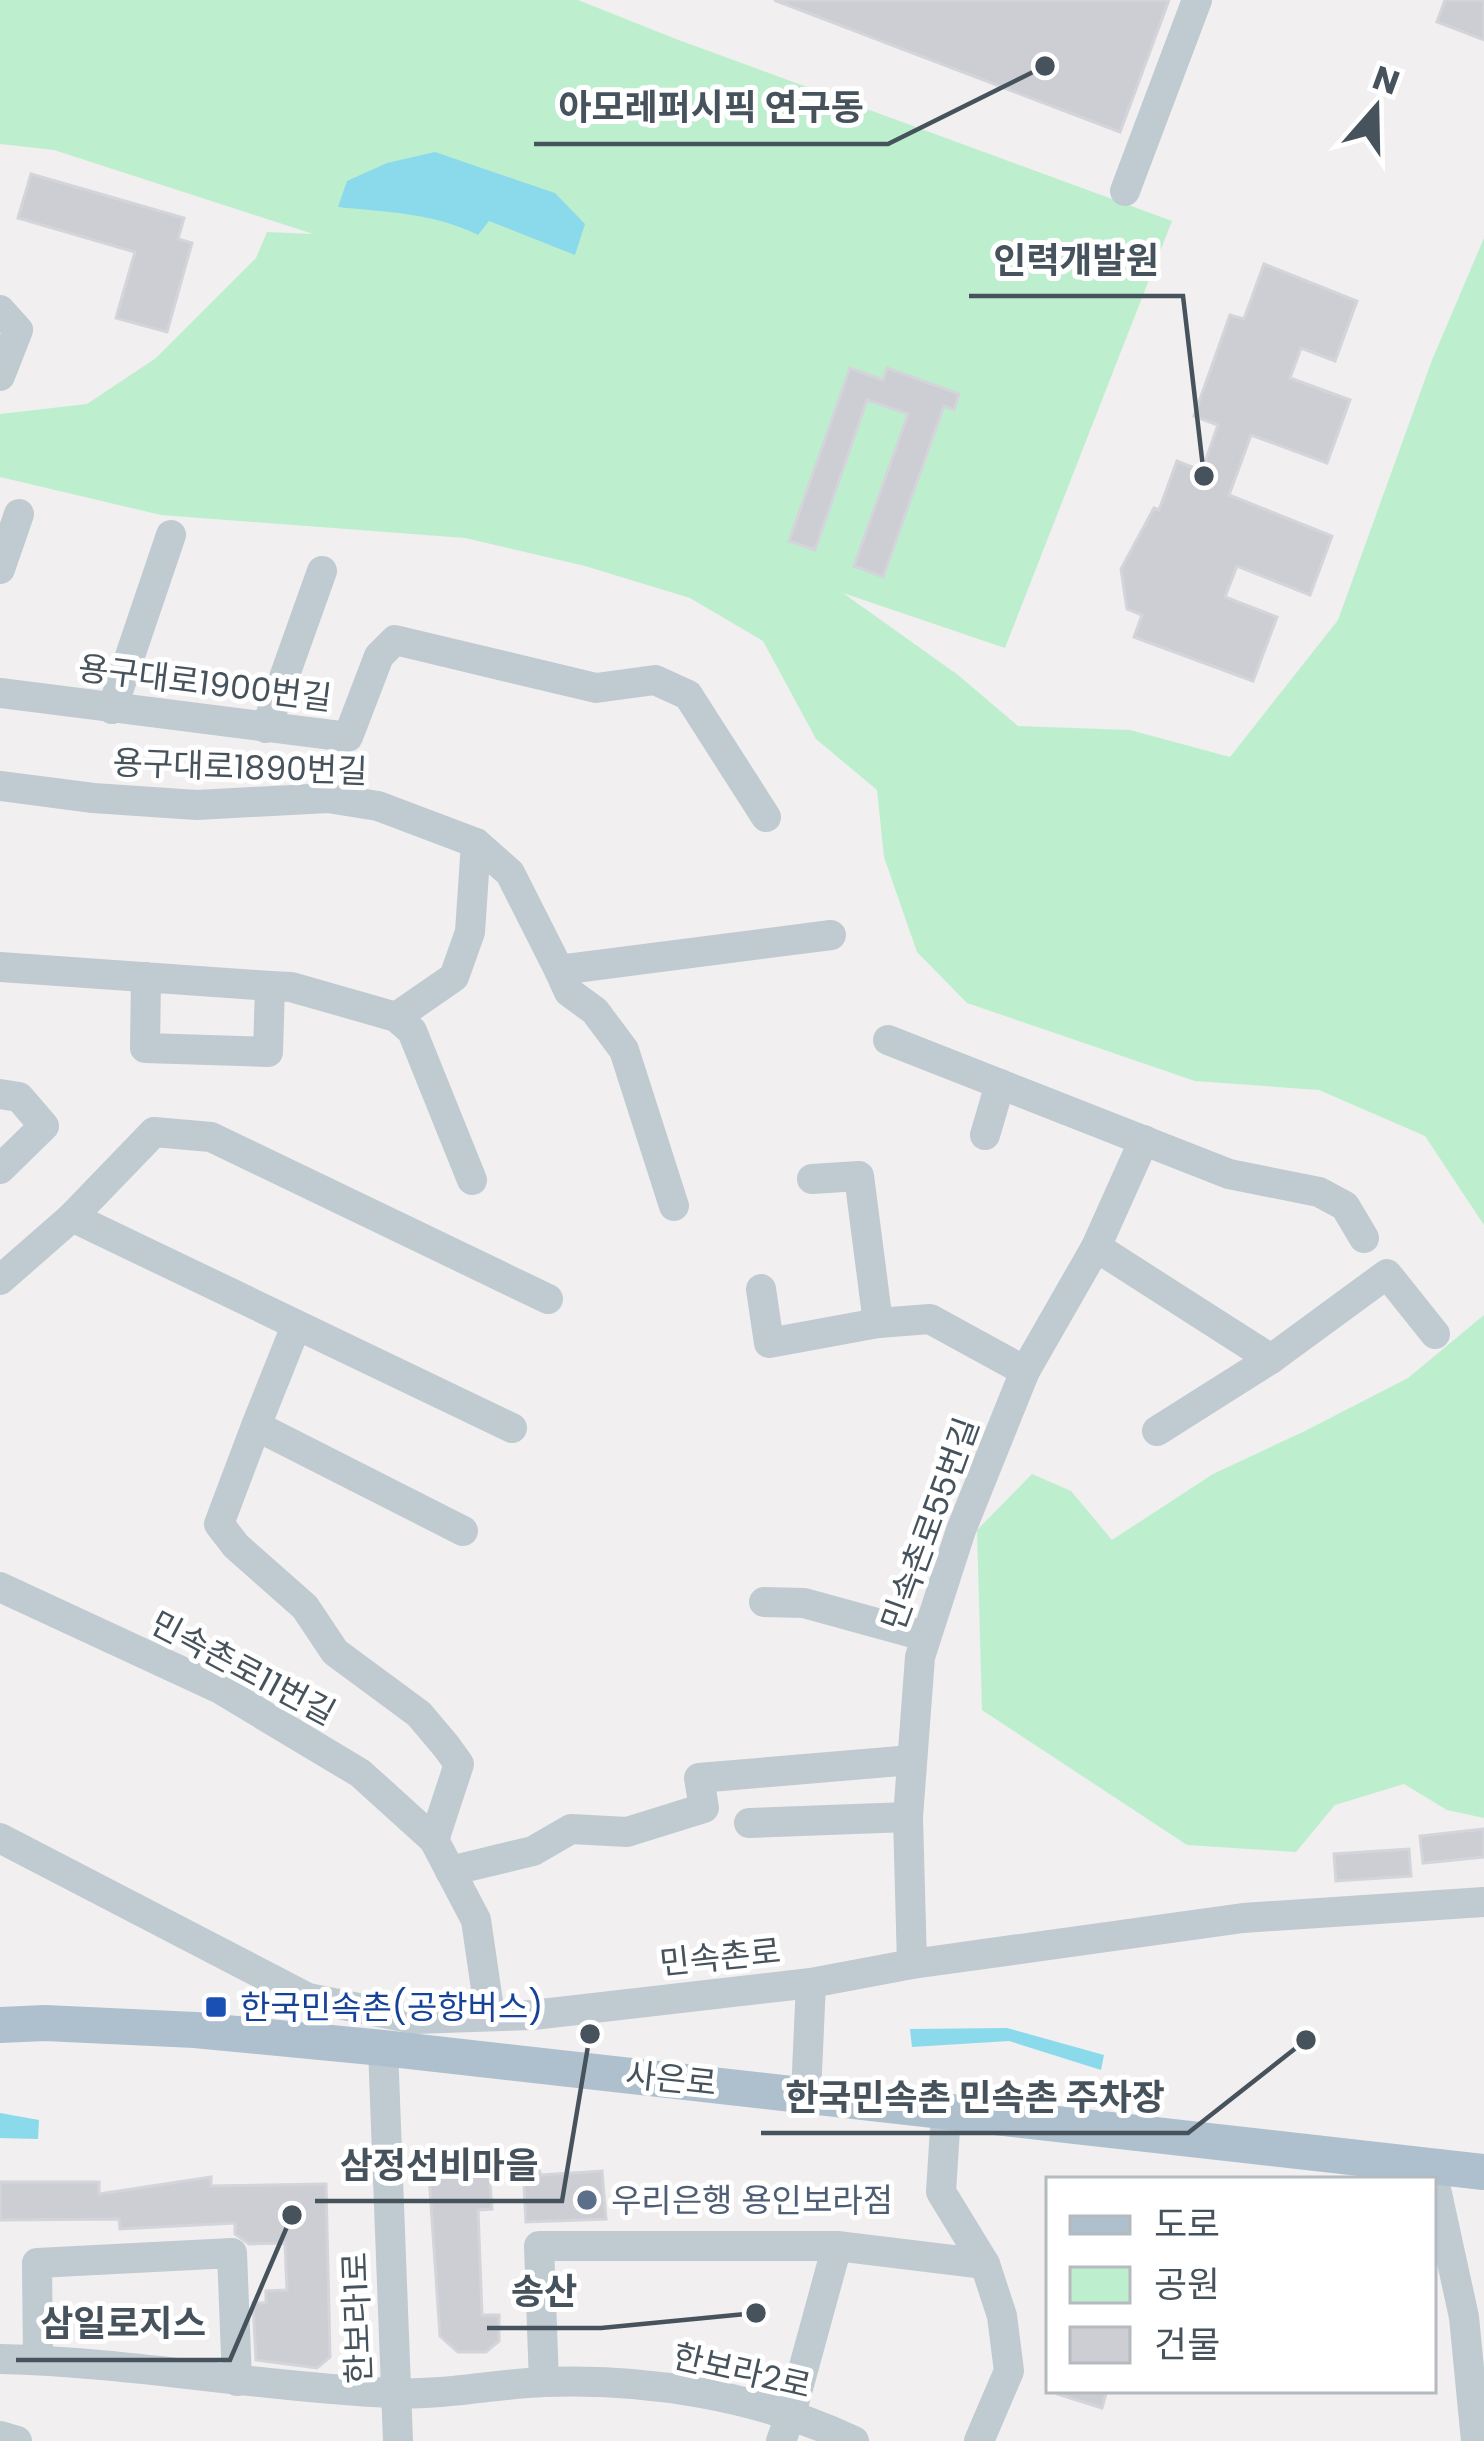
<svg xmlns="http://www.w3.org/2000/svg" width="1484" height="2441" font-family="Poppins,'Noto Sans KR',sans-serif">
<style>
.green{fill:#bdefcf}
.water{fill:#8adaec}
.building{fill:#ccced4;stroke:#d3d5da;stroke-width:3}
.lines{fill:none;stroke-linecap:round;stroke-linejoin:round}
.minor{stroke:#bfcad1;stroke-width:30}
.major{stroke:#aebfce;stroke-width:36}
.transit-dot{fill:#1a4fb4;stroke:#fff;stroke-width:4.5}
.service-dot{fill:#5c6f8a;stroke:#fff;stroke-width:4.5}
.labels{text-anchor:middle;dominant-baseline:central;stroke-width:10;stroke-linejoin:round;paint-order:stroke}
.street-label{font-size:33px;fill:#47535c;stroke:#fff}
.transit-label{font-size:33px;fill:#164399;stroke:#fff;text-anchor:start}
.service-label{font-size:33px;fill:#4e5e75;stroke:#fff;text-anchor:start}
.leader{fill:none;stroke:#47535c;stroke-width:4.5}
.callout-dot{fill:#47535c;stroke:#fff;stroke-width:4.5}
.callout-label{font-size:36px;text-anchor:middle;font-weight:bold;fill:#47535c;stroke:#fff;stroke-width:10;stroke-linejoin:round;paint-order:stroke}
</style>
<rect width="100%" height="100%" fill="#f1efef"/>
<g class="green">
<path d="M0,0H578L676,39L1172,221L1005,648L843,593L958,675L1018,726L1130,730L1230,757L1338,620L1432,360L1484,238V1225L1425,1136L1319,1090L1195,1081L967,1003L917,952L884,857L877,790L816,739L763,641L690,598L585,566L465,538L161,515L0,477V414L87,404L156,358L256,258L267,232L313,234L54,150L0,144Z"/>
<path d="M1484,1315V1818L1447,1810L1404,1784L1335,1805L1296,1852L1187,1845L982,1710L977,1530L1032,1474L1071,1491L1112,1540L1213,1474L1305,1431L1408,1378Z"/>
</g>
<g class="water">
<path d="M435,152L555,193L585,224L575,255L489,221L478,235C435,213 385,212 338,207L347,181L387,163Z"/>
<path d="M1007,2028L1104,2055L1101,2070L1009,2041L912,2047L910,2029Z"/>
<path d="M0,2113L39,2120L38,2139L0,2138Z"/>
</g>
<g class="building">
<path d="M774,0H1169L1120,132Z"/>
<path d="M1445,0H1484V40L1437,22Z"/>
<path d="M31,174L184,218L178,239L192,243L167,332L116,318L135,252L18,218Z"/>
<path d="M1264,264L1357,301L1335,361L1301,348L1290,378L1350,400L1327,463L1251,435L1229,495L1332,536L1310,595L1237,566L1225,597L1277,617L1253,681L1134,637L1142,615L1127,609L1121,569L1154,508L1159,510L1177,461L1202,471L1218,425L1194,416L1230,315L1244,319Z"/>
<path d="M850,368L883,380L887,368L959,394L954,410L944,406L883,577L854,566L908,414L867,400L815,550L789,541Z"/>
<path d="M1484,1829V1857L1423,1863L1420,1836Z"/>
<path d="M1409,1849L1411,1876L1336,1881L1334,1854Z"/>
<path d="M523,2167L538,2168L541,2175L602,2171L606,2219L526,2222Z"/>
<path d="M489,2171L492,2209L478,2210L482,2315H499V2341L486,2352H458L440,2336L429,2175Z"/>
<path d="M211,2177V2186L326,2184L330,2357L317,2368L256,2360L253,2303H266V2291L287,2290L285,2243L249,2244L235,2234V2223L120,2229L119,2219L0,2220V2182H99V2194Z"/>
<path d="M1057,2390H1107L1102,2408L1057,2394Z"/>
</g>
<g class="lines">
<g class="minor">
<path d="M1125,191L1197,0"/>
<path d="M0,310L18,330L0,376"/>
<path d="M0,569L19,514"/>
<path d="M0,693L348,737L379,656L395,640L596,688L655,680L688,695L766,817"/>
<path d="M112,709L171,535"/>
<path d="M266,728L322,571"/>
<path d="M0,786L93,798L197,805L328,798L378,806L476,843L510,873L559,970L831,935"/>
<path d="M0,967L270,986L268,1052L145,1048L146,977"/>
<path d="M559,970L569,992L595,1011L624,1050L674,1206"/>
<path d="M270,986L291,987L396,1017L412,1031L472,1180"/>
<path d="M396,1017L454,977L470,932L476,843"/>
<path d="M888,1040L1229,1174L1319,1192L1345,1206L1364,1238"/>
<path d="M0,1094L19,1097L44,1126L0,1169"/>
<path d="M985,1135L1000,1084"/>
<path d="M812,1179L859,1176L878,1323"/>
<path d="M72,1217L154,1132L211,1137L548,1299"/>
<path d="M1096,1247L1271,1359"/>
<path d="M0,1280L72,1217L512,1428"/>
<path d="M761,1289L769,1343L878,1323L930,1319L1025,1371"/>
<path d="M256,1426L296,1326"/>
<path d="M1157,1431L1271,1359L1387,1274L1435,1334"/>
<path d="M0,1587L220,1689L360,1773L434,1840L476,1920L490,2016"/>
<path d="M764,1602L804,1603L924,1636"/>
<path d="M749,1823L908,1817"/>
<path d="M0,1838L308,1998L414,2019L533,2015L811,1983L912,1964L1243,1918L1484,1902"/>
<path d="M434,1840L459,1764L446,1746L419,1714L335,1652L305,1607L236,1546L219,1524L256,1426L463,1531"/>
<path d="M450,1871L533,1851L571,1829L627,1832L704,1808L699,1778L912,1760"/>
<path d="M912,1964L908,1817L920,1657L961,1530L1025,1371L1096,1247L1144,1140"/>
<path d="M383,2048L398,2441"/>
<path d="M806,2094L811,1983"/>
<path d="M946,2113L941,2192L985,2264L1002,2316L1009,2371L979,2441"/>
<path d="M1431,2166L1464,2317L1476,2441"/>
<path d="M0,2359C130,2362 260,2387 390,2393C441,2396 493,2384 544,2382C649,2378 759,2396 854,2441"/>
<path d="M38,2360L37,2263L232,2253L237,2381"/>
<path d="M544,2382L539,2246H837L985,2264"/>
<path d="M0,2436L17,2441"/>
<path d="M781,2441L791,2414L837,2246"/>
</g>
<path class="major" d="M0,2025L45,2023L195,2030L383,2048L1484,2172"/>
</g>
<rect class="transit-dot" x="204" y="1995" width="24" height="24" rx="6"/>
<circle class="service-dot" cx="587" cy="2200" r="12"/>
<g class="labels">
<g class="street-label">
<text transform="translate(205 683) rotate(7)">용구대로1900번길</text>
<text transform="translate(240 767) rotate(2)">용구대로1890번길</text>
<text transform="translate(930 1524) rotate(-70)">민속촌로55번길</text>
<text transform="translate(243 1668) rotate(28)">민속촌로11번길</text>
<text transform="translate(720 1957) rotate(-6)">민속촌로</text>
<text transform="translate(671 2079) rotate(6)">사은로</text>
<text transform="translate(357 2318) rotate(-92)">한보라1로</text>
<text transform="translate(742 2371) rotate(13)">한보라2로</text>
</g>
<g class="transit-label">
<text x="240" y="2007">한국민속촌(공항버스)</text>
</g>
<g class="service-label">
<text x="611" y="2200">우리은행 용인보라점</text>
</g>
</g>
<path class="leader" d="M1045 66L888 144H534M1204 476L1183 296H969M1306 2040L1188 2133H761M590 2034L562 2201H315M756 2313L601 2328H487M292 2215L230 2360H16"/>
<g class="callout-dot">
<circle cx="1045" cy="66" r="12"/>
<circle cx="1204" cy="476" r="12"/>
<circle cx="1306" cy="2040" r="12"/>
<circle cx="590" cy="2034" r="12"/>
<circle cx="756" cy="2313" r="12"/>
<circle cx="292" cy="2215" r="12"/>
</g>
<g class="callout-label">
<text x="711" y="120">아모레퍼시픽 연구동</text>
<text x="1076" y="273">인력개발원</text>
<text x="975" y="2110">한국민속촌 민속촌 주차장</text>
<text x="439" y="2178">삼정선비마을</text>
<text x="544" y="2304">송산</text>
<text x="123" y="2336">삼일로지스</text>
</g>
<rect x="1046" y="2177" width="390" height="216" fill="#ffffff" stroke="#b5babe" stroke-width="3"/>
<rect x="1070" y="2216" width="60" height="18" fill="#aebfce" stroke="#b5babe" stroke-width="3"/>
<text x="1154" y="2237" font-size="36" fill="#47535c">도로</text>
<rect x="1070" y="2267" width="60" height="36" fill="#bdefcf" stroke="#b5babe" stroke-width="3"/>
<text x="1154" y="2297" font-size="36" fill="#47535c">공원</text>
<rect x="1070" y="2327" width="60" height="36" fill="#ccced4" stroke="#b5babe" stroke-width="3"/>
<text x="1154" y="2357" font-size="36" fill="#47535c">건물</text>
<g transform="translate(1376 108) rotate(20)" stroke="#ffffff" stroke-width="9" paint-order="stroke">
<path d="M0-9L21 45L0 30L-21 45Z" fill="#47535c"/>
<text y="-18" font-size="33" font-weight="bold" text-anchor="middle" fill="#47535c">N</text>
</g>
</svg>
